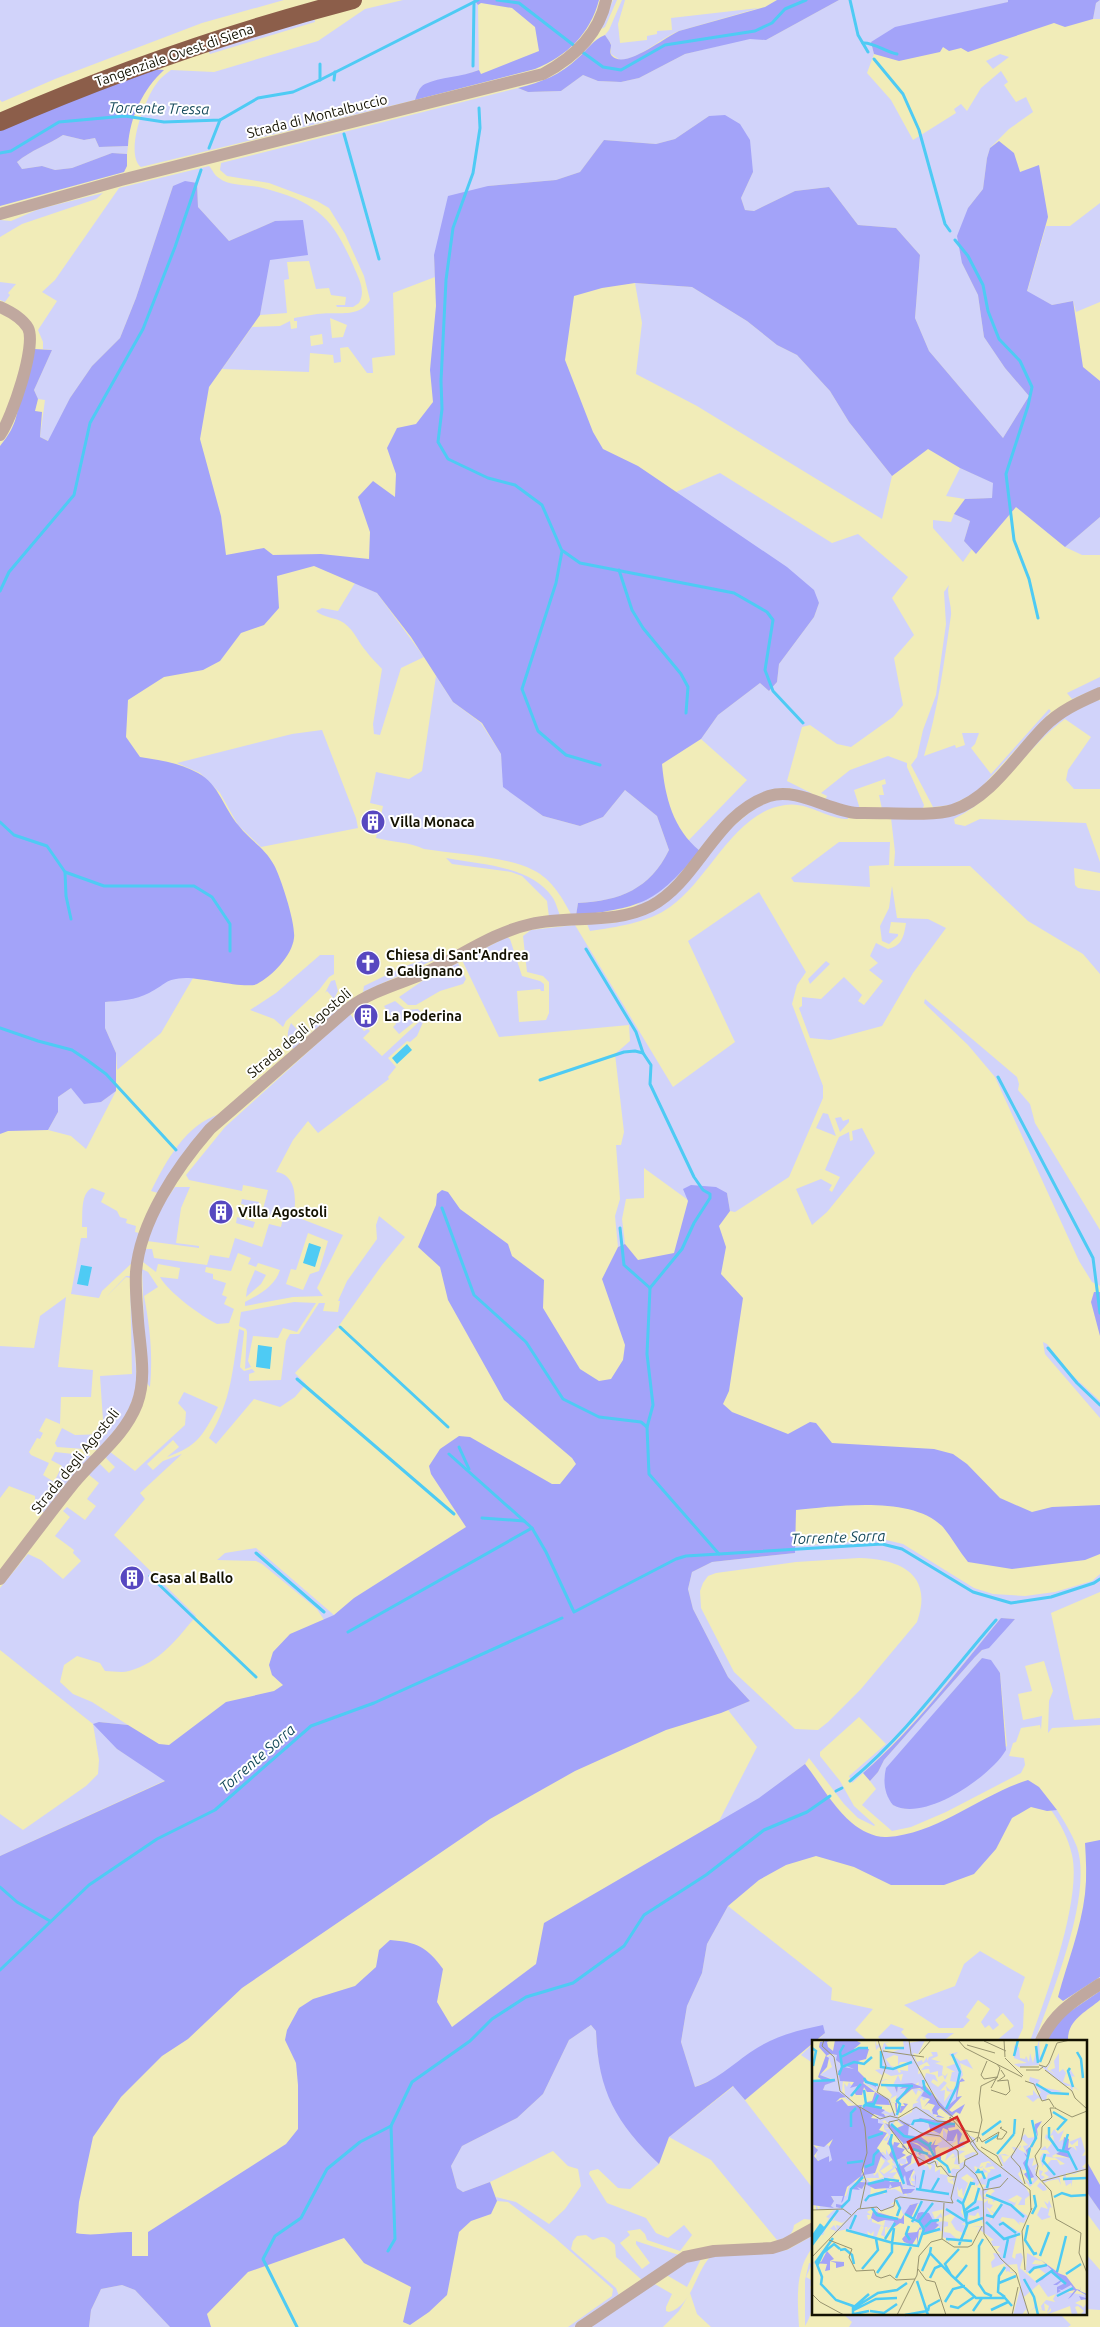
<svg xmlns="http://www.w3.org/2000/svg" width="1100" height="2327" font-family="Ubuntu,sans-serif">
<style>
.green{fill:#d1d3fa;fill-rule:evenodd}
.forest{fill:#a3a3f9}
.water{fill:#4ecbf4}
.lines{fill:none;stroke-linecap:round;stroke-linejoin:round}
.stream{stroke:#4ecbf4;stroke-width:3}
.minor{stroke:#c0a89f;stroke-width:12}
.highway{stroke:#8c5e4a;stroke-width:18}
.labels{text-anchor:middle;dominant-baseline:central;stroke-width:4;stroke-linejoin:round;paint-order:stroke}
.street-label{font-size:14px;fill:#131101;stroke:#fff}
.poi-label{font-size:14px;font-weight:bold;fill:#131101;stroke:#fff;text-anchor:start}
.water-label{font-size:15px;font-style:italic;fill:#184c5d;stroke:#fff}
.inset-river{fill:none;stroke:#4ecbf4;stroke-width:2.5}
.inset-road{fill:none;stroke:#98946f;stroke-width:1}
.view{fill:#d62828;fill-opacity:0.15;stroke:#d62828;stroke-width:2.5}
.inset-edge{fill:none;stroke:#131101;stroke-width:2.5}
</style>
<rect width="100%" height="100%" fill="#f1ecb8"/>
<g class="green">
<path d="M0,0H284L202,23L55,79L2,102L0,100Z"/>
<path d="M403,0H474L478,5L479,70L418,91L415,100L141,167C124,154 145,98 157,83C160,78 166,74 171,70L214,72L318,41L365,9Z"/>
<path d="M613,0H617L605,27L601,29Z"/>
<path d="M622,0H625L618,24L620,43L647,40V36L657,34V31L672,30L671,18L759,8L679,31C658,39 642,58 620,60L611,54V44L605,35L609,30Z"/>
<path d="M839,0H1008L1009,2L956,14L871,42L874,54L867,73L891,100L913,140L956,113L954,109L961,104L967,111L981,88L1001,71L1008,82L1004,85L1016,102L1026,97L1033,112L1009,129L990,148L987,158L983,189L968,208L962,263L978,295L984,337L1005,368L1029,396L1003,438L929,351L915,318L920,255L896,228L858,225L829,187L795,191L754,211L745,210L741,198L753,172L709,116L675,139L656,144L604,140L580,172L556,180L488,186L434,256L435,277L393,293L395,355L372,358L373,373H367L348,347L340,348L341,362L334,363L333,355L310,353L309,372L222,369L252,327L280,326L290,321L291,329L297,328V321H294V318C302,317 309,315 317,314C336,311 359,319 370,300L364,276L345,234L329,208L317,201L269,183L227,176L220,170L221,163L518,88L528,92L561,91L583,75L598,81L621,82L639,78L685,54L750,38L766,40ZM330,318L347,325L343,337L332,338ZM322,334L323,344L311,346L310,336Z"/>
<path d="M1100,0V19H1093L1096,3Z"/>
<path d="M314,16L315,22L210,54L207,49Z"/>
<path d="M1000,54L1009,57L993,69L986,61Z"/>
<path d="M63,135L84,140L95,138L99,147L128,146L127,154L112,153L72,168L55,170L42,166L22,169L17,162C31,150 48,145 63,135Z"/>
<path d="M209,166C213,170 214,175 219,178C230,187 250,184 263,188C317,202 333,218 354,267C359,279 366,291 359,303L353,307H337L336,305H345L346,297L331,295L329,288L316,289L309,261L287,262L289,279L284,280L287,313L260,315L275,221L229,241L198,207L197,183L173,186L136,298L120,338L92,366L70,398L49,441L40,437L45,400L38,399L34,390L52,350L43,349V342L38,330L57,301L42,292L55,280L119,188Z"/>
<path d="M103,193L96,199L22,224L0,237V220L11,221L39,209Z"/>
<path d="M1100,203V302L1076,312L1073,301L1052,305L1027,292L1046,226H1070Z"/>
<path d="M0,282L16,284L8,293L10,295L5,302L0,300Z"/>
<path d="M635,283L692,287L747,321L777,345L797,355L830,391L849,422L892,476L882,519L697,406L636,374L642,323Z"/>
<path d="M960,468L994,483L992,498L965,499L946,496Z"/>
<path d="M720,473L832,543L858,534L908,577L892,598L914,635L894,658L903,705L893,717L851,747L837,744L810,725L802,727L787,781L811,793L815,798L791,788L773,789L700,851L688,841L747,780L701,739L718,715L760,683L769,691L777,682L779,664L814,617L819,603L676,492Z"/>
<path d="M954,514L970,521L964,541L972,549L963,562L933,528V520L951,522Z"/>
<path d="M1100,517V555H1082L1065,547Z"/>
<path d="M355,583L377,593L424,657L401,668L380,735L374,734L373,724L382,669C377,663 371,658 366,651C358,642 355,631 344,623C335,617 324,618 316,611L322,608L338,611Z"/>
<path d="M949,585C946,594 952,605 951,615C944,663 938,710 924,756L955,745L956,748L965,745L962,733H979L975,744L971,748L991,774L1049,709L1051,711L977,792L951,805L933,807L911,765L917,757L923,730L936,695L946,624L944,592Z"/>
<path d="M436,676L453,702L481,723L501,754L504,787L543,816L580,826L603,817L625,790L657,816L669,850C650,889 620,901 578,903L576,916H572C563,899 552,879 533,870C505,856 456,854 424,849C410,842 392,842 376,838L383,806L370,803L376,772L409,779L422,771Z"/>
<path d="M1100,677V687L1072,699L1067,693Z"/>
<path d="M1098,699L1100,701V789H1074L1066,780L1068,770L1091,737L1065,719C1024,749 1003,794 954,819L955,824L965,826L980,819L1086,823L1100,862V873L1074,868L1075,885L1078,888L1100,891V974L1083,954L1028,921L970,866H894L895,852L891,818L949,816L1056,721Z"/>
<path d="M322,730L356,818L358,828L261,847L238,825L220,793L200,773L177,763L292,734Z"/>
<path d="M888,756L907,763V767L924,805L923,808L882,809L879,795H884L882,785L886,784L885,779L854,790L860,809L825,801L827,796L821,793L850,770Z"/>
<path d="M790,798L848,816V819C827,819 807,801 785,805C734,812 709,880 670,907C648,923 616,927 590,931L587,924L615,923L754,809L770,801Z"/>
<path d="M839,842H890L889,865L869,866L870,887L794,882L791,878Z"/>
<path d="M446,858C481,865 531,865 553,898C556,903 558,910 560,916L549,917L547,901L522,876L511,872L452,864Z"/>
<path d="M892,886L897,918L928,919L946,928L913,973L882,1026L830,1040L810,1038L799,1008L802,1006V997L821,999L844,977L862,995L858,1001L864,1005L883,981L869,970L878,963L870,956L876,943L888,949C902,946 904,936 906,923L891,922L889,933L898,934V936L889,944L882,941L880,926L889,908Z"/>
<path d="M759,892L806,972L797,985L792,1004L823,1086V1098L789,1177L735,1212L730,1211L727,1193L688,1200L644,1168V1198L626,1199L622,1219L625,1244L618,1247L615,1216L620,1199L616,1145H621L624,1132L615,1054L630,1041L629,1025L499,1037L462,960L507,937L510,939L522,976L540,981L544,984V991H541L540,989L517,991L519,1022L546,1020L549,1013V982L543,976L527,972L523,936L531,930L575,925L673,1087L735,1042L688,941Z"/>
<path d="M441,953L445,955L363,992L364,986L403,967Z"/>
<path d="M320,955H334V974L329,977L319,990L286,1021L283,1027L274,1019L250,1010L276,993Z"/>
<path d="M826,961L830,964L810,984L808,979Z"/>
<path d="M458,963L466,979L463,984L440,991L416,1005H408L399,997L434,973Z"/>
<path d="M171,978H193L161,1033L117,1070L116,1053L105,1028L104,1002C135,999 145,995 171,978Z"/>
<path d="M335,980L338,991L334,999L327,991L325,993L331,981Z"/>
<path d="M925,999L1017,1077L1019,1084L1018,1090L1030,1104L1035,1123L1100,1230V1286L1092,1282L1079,1261L995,1077L968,1045L924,1003Z"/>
<path d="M395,1001L406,1010L418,1009L421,1012L418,1019L399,1034L393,1027L396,1024L384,1006Z"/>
<path d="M342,1008L295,1051C286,1042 286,1034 291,1023L305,1038L315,1030L312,1026L330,1012Z"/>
<path d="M350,1014L364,1031L368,1029L370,1031L363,1038L382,1056L422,1019L424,1020L417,1036L410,1042L407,1041L388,1058L396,1067L388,1077L389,1079L318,1133L308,1121L293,1140L276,1172C297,1175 296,1199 294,1216L343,1235L317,1288L323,1296L293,1297L245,1306V1302C259,1295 275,1286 280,1270L258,1263L256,1267L248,1264L251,1258L238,1253L231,1271L206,1267L205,1272L213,1274V1279L226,1283L222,1295L227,1297L224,1304L234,1309L229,1323L217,1324C201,1316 168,1292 160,1277L178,1279L180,1268L158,1264L156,1272L143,1262L145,1249H152L154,1258L207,1265L210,1255L229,1258L235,1238L262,1247L269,1224L281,1227L283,1218L262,1213L268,1190L243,1185L242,1191L189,1180L186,1175L225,1127ZM308,1233L328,1241L319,1271L310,1274L303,1290L286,1284L291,1269L296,1270Z"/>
<path d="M71,1088L101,1102L116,1091L86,1149L71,1136L48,1130L58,1112V1097Z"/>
<path d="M823,1113L828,1114L836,1136L816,1128Z"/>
<path d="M220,1114L158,1193L151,1191C166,1161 186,1124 220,1114Z"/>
<path d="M841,1117L843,1121L849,1119V1122L840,1132L835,1118Z"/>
<path d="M862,1128L875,1153L827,1212L812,1225L796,1189L821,1179L832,1185L829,1190L832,1192L840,1177L825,1170L839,1137L849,1132L850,1141L853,1140L852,1131Z"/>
<path d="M175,1187H190L181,1208L176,1243L199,1246V1248L147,1241L158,1212Z"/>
<path d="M92,1188L105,1193L101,1202L117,1211L120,1217L127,1219L126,1223L136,1226L135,1232L143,1234L133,1262L102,1291L99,1298L71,1294L81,1238H87V1227H82C83,1214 80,1194 92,1188Z"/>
<path d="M242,1199L259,1202L258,1208L241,1204Z"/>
<path d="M379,1216L405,1237L382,1265L338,1327L295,1373L306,1384L295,1397L280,1407L254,1399L216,1444L209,1438C232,1399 232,1372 239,1329L244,1331V1333L240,1367L244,1371L252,1369L255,1372L249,1374V1381L281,1380L286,1341L290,1334H299L319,1303H325L323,1311L338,1312L340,1301H338L347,1281L377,1239L376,1225Z"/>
<path d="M237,1217L255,1222L253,1228L236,1223Z"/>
<path d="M142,1269L148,1272L158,1287L144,1296C150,1327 153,1355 150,1387L146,1382Z"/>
<path d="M255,1270L266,1275L261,1284L246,1297L247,1289Z"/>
<path d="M126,1276H131L137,1387L126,1417L98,1450L57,1447L55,1443L62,1428L75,1435L107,1434V1420H103L100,1376L132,1374L130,1278L126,1277L106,1297Z"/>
<path d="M66,1297L58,1367L93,1370L91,1397H61L60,1424L46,1418L39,1431L43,1433L40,1439L37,1438L29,1452L31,1455L49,1463L43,1475L54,1482L62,1466L51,1460L55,1452L92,1456L45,1513L35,1506V1496L9,1486L0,1498V1346L34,1348L40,1316Z"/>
<path d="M294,1302L316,1303L297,1332L283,1328L278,1338L253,1336L248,1361L251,1367L245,1369L247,1332L246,1329L239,1326L241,1312Z"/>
<path d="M1043,1342L1047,1344L1072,1375L1100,1401V1418L1045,1354Z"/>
<path d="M184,1392L218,1407C203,1435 198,1446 167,1457L179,1447L173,1440L147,1464L153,1470L163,1461L182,1454L140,1493L145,1499L114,1535L196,1616C178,1638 159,1663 129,1671C122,1673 113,1671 105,1671L100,1663L77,1656L64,1665L60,1682L73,1694L92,1702L128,1725L99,1722L117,1749L166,1780L0,1856V1814L23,1830L86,1786L98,1774L99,1760L93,1724L0,1650V1588L28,1554L41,1560L63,1579L81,1561L73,1553L74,1550L55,1536L70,1517L63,1511L67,1507L85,1520L96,1506L87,1499L99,1483L88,1474L100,1464L109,1473L115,1467L106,1458L109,1451L135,1471L185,1425L186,1412L178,1403Z"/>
<path d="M882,1539L903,1544L974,1588L993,1594L1025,1596L1055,1592L1092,1581L1100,1574V1592L1051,1613L1074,1720L1100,1718V1725L1052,1728L1048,1733L1049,1701L1053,1691L1044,1661L1025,1666L1032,1691L1018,1694L1023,1720L1042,1716L1041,1730L1040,1725L1021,1728L1016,1742L1013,1743L1009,1756L1024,1758L1025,1765L1021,1773L946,1812L911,1827L892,1831L862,1805L876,1789L870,1781L878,1772L884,1760L975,1657L1015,1619L1001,1618C954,1675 908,1734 852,1783L849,1776L886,1744L859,1717L820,1752V1756L840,1781L854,1806L875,1825L874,1826L858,1818L844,1804L809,1758L805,1764L760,1798L718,1823L757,1747L728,1710L750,1701L728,1677L693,1609L688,1589L692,1572L712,1562L795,1553V1546ZM859,1558C900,1559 934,1574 917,1622L861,1689L828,1722L818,1730L795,1729L734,1672L701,1608L700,1591L703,1583L708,1576L716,1573L796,1562ZM982,1658L1000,1673L1007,1746L906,1809L893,1805L938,1709Z"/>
<path d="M256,1548L334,1615L324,1620L317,1609L262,1564L256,1561L217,1560L225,1553Z"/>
<path d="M1051,1810H1057C1064,1821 1072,1834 1077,1847C1093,1896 1052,1992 1035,2041H1030C1046,1997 1082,1899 1072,1855C1068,1838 1061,1824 1051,1810Z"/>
<path d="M728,1906L832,1988L831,2000L873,2009L855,2030L868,2041H817L825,2033L695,2087L681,2042L687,2006L702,1973L707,1944Z"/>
<path d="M980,1951L1025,1977L1018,1997L1024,2004L1023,2028L1017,2041H996L1014,2026L1003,2013L995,2020L999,2025L993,2030L989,2025L985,2028L981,2022L990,2009L978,2000L966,2017L970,2020L963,2028H939L904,2005L955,1986L964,1964Z"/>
<path d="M891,2024L904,2029L901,2032L910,2041H882L878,2037Z"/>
<path d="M591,2025L596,2031C598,2089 618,2124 659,2164L630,2189L618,2188L598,2169L590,2171L589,2174L607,2203L646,2218L656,2233L668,2238L684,2225L692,2235L680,2251L647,2240L645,2234L640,2229L627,2231L630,2235L620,2243L642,2269L650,2263L636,2244V2241L679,2255L643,2281L616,2257L615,2245C606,2236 603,2235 593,2240L586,2235L577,2236L573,2241L571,2249L616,2288L619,2296L574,2327H568L612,2296L613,2289L554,2237L508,2202L497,2201L496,2197L516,2202L549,2224L565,2209L581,2186L578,2169L568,2166L553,2151L490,2182L463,2192L457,2188L451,2166L462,2146L517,2118L543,2094L569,2040Z"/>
<path d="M928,2033H954L943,2041H928L925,2036Z"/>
<path d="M814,2043V2064L801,2055Z"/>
<path d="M734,2086L814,2190V2220L804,2219L794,2225C793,2235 787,2238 777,2240L711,2160L669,2137Z"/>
<path d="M1086,2191L1100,2211V2231L1086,2212Z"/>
<path d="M814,2235C814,2250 806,2254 802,2268C796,2286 798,2308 799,2327H711L697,2314L690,2293L679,2311L663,2327H591L653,2283L672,2294L666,2307V2311L669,2312C692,2306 695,2273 710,2257L787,2250Z"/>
<path d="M1086,2254L1100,2270V2310L1086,2309Z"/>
<path d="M703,2255L687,2287L663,2273Z"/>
<path d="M809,2263L812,2264L806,2277L813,2281L810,2288L814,2290C814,2302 811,2317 805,2326V2280Z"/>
<path d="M122,2285L135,2290L170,2327H89L91,2310L101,2289Z"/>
<path d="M842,2313H1059L1071,2325L1068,2327H849L852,2322Z"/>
</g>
<g class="forest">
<path d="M474,0H599C590,34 567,56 535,69L415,100C417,94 419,87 425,84C440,77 462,77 479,70L481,74L539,51L535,27L512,8L481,3L478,5Z"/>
<path d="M777,0H839L766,40L750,39L685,54L639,78L621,82L598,81L583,75L561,91L528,92L518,88C542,82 560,75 578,58C587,50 593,40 605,35C607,38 610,42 611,45C611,49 609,53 612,56C625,70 665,37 679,31L765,7Z"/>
<path d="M1008,0H1100L1096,3L1093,19L1065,27L1054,23L968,52L961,48L949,51L943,47L940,52L899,61L874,54L871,42L895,27L1008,2Z"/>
<path d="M147,69L164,70C143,89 130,117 128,146L99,147L95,138L84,140L63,135C48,145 31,150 17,162L22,169L42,166L55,170L72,168L112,153L127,154V166L124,172L0,206V128Z"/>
<path d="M725,115L740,124L750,140L753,172L741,198L745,210L754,211L795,191L829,187L858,225L896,228L920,255L915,318L929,351L1003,438L1029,396L1005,368L984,337L978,295L962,263L957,236L968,208L983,189L987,158L990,148L999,141L1014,153L1020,172L1039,165L1048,217L1027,291L1052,305L1073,301L1083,367L1100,381V517L1065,547L1016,507L976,554L964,541L970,521L954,514L965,499L992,498L993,483L960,468L928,449L892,476L849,422L830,391L797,355L777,345L747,321L692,287L635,283L602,288L574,296L565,360L593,432L603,449L638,466L787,567L814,590L819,603L814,617L779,664L777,682L769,691L760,683L718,715L701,739L662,764C665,797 673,829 700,851C654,904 645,906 576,916L578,903C620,901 650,889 669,850L657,816L625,790L603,817L580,826L543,816L503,787L501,754L482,723L453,702L411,637L377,593L314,566L277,576L279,608L264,625L241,633L220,661L203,670L164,677L128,700L126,737L140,757C160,760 180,763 198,773C219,784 224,809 239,826C250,840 266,849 274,865C281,878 296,924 294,938C292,956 272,976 257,984C246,989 203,978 186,978C164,979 167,984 149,993C136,1000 119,1001 105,1002V1028L116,1053V1091L101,1102L84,1104L71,1088L58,1097V1112L48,1130L8,1131L0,1134V446C19,423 16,414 22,387C25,374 30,362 34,349L52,350L34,390L38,399L35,411L42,412L40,437L48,441L70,398L92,366L120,338L136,298L173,186L185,181L197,183L198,207L229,241L275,221L303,220L308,255L270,260L260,315L209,387L200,439L221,516L226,555L264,548L273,555L321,554L369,559L370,532L358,497L373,481L395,497L396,474L387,448L397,428L416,424L433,402L430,370L436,306L434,255L448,196L488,186L556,180L580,172L604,140L656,144L675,139L709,116Z"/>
<path d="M691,1185L716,1187L727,1193L730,1211L719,1226L726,1247L721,1274L743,1298L729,1391L723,1404L732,1412L788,1434L810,1422L816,1423L832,1443L934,1449L953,1454L967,1464L1000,1498L1032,1512L1052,1507L1100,1505V1554L1085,1560L1012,1569L968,1562C959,1551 952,1538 943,1527C913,1495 835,1506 796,1510L795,1553L712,1562L692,1572L688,1589L693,1609L728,1677L750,1701L721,1713L666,1730L575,1771L490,1819L242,1988L188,2039L162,2056L121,2097L93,2137L79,2202L76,2233C95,2237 113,2231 132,2232V2256H148V2232L286,2144L298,2129V2085L296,2063L285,2040L287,2030L299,2008L313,1999L355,1986L376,1967L379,1950L390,1940C417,1942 427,1947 443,1969L437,2002L452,2027L536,1964L544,1923L759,1798L805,1764C820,1783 833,1807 852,1823C861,1831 876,1838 887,1837C938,1834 980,1795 1028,1780L1039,1787L1057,1810L1047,1811L1031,1807L1012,1818L996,1849L974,1874L944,1885H891L854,1867L816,1856L786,1865L759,1880L728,1906L707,1944L702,1973L687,2006L681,2042L695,2087C718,2080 736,2061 757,2048C778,2035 800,2030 823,2025L825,2033L745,2100L733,2086L669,2137L659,2164C616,2123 598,2091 596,2031L591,2025L569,2040L543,2094L517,2118L462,2146L451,2166L457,2188L463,2192L490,2182L497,2201L491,2214L471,2221L459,2232L447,2295L429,2312L410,2325L403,2322L411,2287L364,2263L344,2238L248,2272L207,2314L211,2327H170L135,2290L122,2285L101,2289L91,2310L89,2327H0V1856L165,1781L117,1749L93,1724L99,1722L128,1725L159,1744L169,1745L226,1702L274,1691L283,1685L272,1675L269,1665L273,1652L290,1634L334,1615L354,1598L466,1527L431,1474L429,1466L440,1449L459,1436L470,1437L552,1484H560L576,1464L572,1458L504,1400L448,1300L440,1267L418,1247L436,1205L437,1194L442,1190L448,1192L460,1209L508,1244L512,1256L544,1280L543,1308L580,1369L599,1381L611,1379L623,1360L625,1345L602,1279L618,1247L625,1244L638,1260L674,1253L688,1201L683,1189Z"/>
<path d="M1094,1292H1100V1336L1091,1302Z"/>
<path d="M1001,1618L1015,1619L989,1648L982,1650L975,1657L884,1760L878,1772L870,1781L863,1773C915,1728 957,1671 1001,1618Z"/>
<path d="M982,1658L991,1660L1000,1673L1006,1750C991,1776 924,1823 893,1805C884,1794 883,1781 886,1768Z"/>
<path d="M1100,1840V1977L1063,2001L1058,1997C1067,1963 1081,1929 1085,1894C1087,1877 1086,1860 1085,1843Z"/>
<path d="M1100,1991V2000C1086,2012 1067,2020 1068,2041H1046L1062,2017Z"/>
<path d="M1086,2160L1100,2185V2211L1086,2191Z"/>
</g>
<g class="water">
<path d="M407,1044L412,1050L397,1064L392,1058Z"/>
<path d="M309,1243L321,1247L315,1267L303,1263Z"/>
<path d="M81,1265L92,1267L88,1286L77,1284Z"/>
<path d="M258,1345L272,1347L270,1369L256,1367Z"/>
</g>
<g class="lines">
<g class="stream">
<path d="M497,0L519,3L576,47"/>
<path d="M850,0L858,35L868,52"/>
<path d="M863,43C873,42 886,52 897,54"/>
<path d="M581,51L603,67L621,70L665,45L755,31L772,23L785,9L806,0"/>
<path d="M874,59L903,94L919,130L945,224L950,231"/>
<path d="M473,66L474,2"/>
<path d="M320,80V64"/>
<path d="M334,80L335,72"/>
<path d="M479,108L480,128L473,173L453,228L446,280L441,381L442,409L438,442L448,459L488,478L515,485L542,505L562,551L556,583L522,689L538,731L566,755L600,765"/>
<path d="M344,134L379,259"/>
<path d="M209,148L220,120"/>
<path d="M0,153L11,151L59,122L125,116L164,122L220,120L258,98L293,92L320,80L478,0"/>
<path d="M955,240L968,256L983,285L988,311L999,339L1020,361L1032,387L1028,406L1006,474L1014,540L1029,579L1038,618"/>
<path d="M563,551L580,563L734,593L767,612L773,620L765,670L773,691L803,723"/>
<path d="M619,570L632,610L643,628L681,674L688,687L686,713"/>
<path d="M0,591L9,572L74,495L90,423L143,329L175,247L201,170"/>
<path d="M0,822L14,835L47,846L65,872L104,886H194L212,897L230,924V951"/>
<path d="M65,872L66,896L71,919"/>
<path d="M586,949L636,1032L643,1053L651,1065L650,1084L694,1177L703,1190L710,1194V1198L694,1223L682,1249L650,1288"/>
<path d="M0,1028L38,1041L72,1050L87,1060L106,1074L176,1150"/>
<path d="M998,1077L1093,1258L1100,1313"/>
<path d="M540,1080L624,1052L635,1051L643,1053"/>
<path d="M442,1208L474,1295L526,1342L563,1399L599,1417L641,1422L647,1427L649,1474L719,1554"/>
<path d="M620,1228L624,1265L650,1288L647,1354L653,1405L647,1427"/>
<path d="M340,1327L448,1427"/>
<path d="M1048,1348L1077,1383L1100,1405"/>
<path d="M297,1379L454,1514"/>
<path d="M459,1447L469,1469"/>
<path d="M449,1454L532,1528L546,1552L574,1612L676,1559L686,1556L882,1544L902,1549L973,1592L1011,1603L1051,1597L1094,1583L1100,1579"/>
<path d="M482,1518L524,1521"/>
<path d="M256,1553L324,1612"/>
<path d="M150,1576L256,1677"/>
<path d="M348,1632L532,1528"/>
<path d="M850,1781C907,1734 948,1675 996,1620"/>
<path d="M836,1791L842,1788"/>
<path d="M0,1887L17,1902L50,1921"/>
<path d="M0,1970L89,1885L157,1839L215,1810L311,1726L374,1703L562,1618"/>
<path d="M388,2251L395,2239L391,2126L412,2082L470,2041L492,2019L526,1997L573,1983L624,1946L644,1915L706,1875L764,1830L807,1812L830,1796"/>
<path d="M297,2327L263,2259L275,2236L301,2218L327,2169L360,2142L391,2126"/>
</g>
<g class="minor">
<path d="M0,214L121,180L543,74C573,58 599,34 606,0"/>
<path d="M0,307C9,311 22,318 28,328C37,345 12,418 0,435"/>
<path d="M0,1579C25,1547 49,1514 74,1483C96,1456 124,1437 137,1404C147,1377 140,1348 138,1321C137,1305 135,1288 136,1272C140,1221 177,1167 210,1129L349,1008C368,993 395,985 418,976C456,960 490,933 531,924C570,915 614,925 651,906C698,881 715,814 769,796C798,787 829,811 857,813C882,812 932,817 953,810C991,798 1017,754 1045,726C1061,710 1080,702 1100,693"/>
<path d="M1041,2041C1054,2012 1074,2001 1100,1984"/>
<path d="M581,2327L685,2257L714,2251L772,2248L785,2244L814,2228"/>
</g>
<path class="highway" d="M0,122C118,71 229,32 353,0"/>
</g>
<defs>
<symbol id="building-disc" viewBox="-11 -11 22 22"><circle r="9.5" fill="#5748c0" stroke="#fff"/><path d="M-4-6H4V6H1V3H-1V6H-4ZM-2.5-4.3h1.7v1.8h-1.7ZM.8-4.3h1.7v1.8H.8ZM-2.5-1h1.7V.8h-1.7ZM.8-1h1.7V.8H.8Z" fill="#fff"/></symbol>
<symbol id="church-disc" viewBox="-11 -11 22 22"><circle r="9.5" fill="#5748c0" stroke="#fff"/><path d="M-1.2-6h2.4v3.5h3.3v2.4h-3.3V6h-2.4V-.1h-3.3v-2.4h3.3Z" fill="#fff"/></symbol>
</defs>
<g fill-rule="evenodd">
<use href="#building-disc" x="359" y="808" width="28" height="28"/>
<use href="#church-disc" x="354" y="949" width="28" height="28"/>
<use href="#building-disc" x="352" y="1002" width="28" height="28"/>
<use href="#building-disc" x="207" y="1198" width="28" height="28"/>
<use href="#building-disc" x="118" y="1564" width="28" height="28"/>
</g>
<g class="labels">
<g class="street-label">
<text transform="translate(174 55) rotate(-19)">Tangenziale Ovest di Siena</text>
<text transform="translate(317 116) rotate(-14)">Strada di Montalbuccio</text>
<text transform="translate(299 1033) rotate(-40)">Strada degli Agostoli</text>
<text transform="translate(75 1461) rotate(-51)">Strada degli Agostoli</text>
</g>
<g class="poi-label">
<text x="390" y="822">Villa Monaca</text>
<text x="386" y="955">Chiesa di Sant'Andrea<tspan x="386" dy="16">a Galignano</tspan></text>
<text x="384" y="1016">La Poderina</text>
<text x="238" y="1212">Villa Agostoli</text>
<text x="150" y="1578">Casa al Ballo</text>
</g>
<g class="water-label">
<text transform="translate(159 108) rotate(1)">Torrente Tressa</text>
<text transform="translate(838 1537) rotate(-2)">Torrente Sorra</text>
<text transform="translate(257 1758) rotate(-41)">Torrente Sorra</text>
</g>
</g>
<g transform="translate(812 2040)">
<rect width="275" height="275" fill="#f1ecb8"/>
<path d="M63,0L65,6L67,3L70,9L72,3L75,2H77L73,3L76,7L71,10L77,13L92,8L91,0H95L94,4L96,0L97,3L113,0L106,14L101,13L105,22L110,20L111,23L115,17V21L117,17L121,16L119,12H125L126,16L119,19L129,22L123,23L131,26L130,34L133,36L136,33L133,40L131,35L126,37V31L118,33L117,29L109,30L113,26H118L115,22L107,26L106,34L109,33L112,40L114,33L123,35L126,42L121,39L119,42L126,47L132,41L135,43L128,51L133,50L132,62L139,52L135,51L134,46L138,50L142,49L144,42L138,41L140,32H143L134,27L145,23L143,17V20L137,14L146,12L142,16L148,21L155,19L161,29L148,23L151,35L145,44L144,59L133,68L136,73L118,48L114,50L118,48L115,42L110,47L106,46L107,42L102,45L81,44L85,53L86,45L91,46L89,50L94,48L91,55L84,59L85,55L78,59L80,55L73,46L68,45L65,52L78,59L82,73H86V79L100,72L101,64L107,62L104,61L110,52L106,50L104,55L100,49H109L112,52L109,56L114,55L116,58L112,60L114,62L110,59L113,55L108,59L110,69L117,70L120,75L119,70L123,77L135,81L125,82L120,78L118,82L112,80L118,86L114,91L126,93L131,99V89L135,94L134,101H141L142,97L143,101L146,94L144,101L138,105L143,104L139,107L145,109L150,105L154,106L144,110L153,111L145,116L148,125L142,124L144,117L139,118L143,116L141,113L133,121L137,107L128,108L125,104L130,101L128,97L110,96L109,100L95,94L96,84L90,82L91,86L84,80L79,87L73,80L70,81L77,88L72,89H78L79,93L75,101L71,100L77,95L72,89V84H59L66,82L64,76L77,75L69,73L70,69L78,73L82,71L76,59L51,42L67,45L71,36L63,30L73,28L68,29L70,9L67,7L64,10ZM82,15L86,16V26L88,22H93L91,21L96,23V31L88,30L89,32L87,33L85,29H80L76,28L83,27L79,26L74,19ZM71,32L79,36L91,34L89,42L86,35L81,45H69L70,41L77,39L70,40ZM227,0H231L227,2L228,17L234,10L228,23L226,18L227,25L235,27L240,21L235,29L244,35L238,30L243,28L242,21L247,13V32L251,29L254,33L251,42L259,45L256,31L258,29L263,37L260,36L261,46L268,51L261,47L260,52L258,46H254L227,25L207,27L202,24L215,23L202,18V5L204,8L207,7L208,18L213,19L214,16L217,22L218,13L221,23ZM18,15H25L27,23L42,29H28L27,39L31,40L30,52L33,54L32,43L35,47L37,42L39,45H46L37,59L44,66L25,52L11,50L13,45L24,40L8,35L20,27L17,18L13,19ZM218,37L228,40L225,45L228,47L250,51L235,55L234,61L226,58L221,62L214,56L221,55V50L226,56L229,52L217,41ZM242,89L246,94L252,90L247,102L251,99L252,105L251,110L240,116L242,118L232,116L235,125L239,120H245L248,125L253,124L242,117L259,118L255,111L261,107L265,111L263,106H266V100L260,105L257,102L269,97L273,111L270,116L275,115V122L270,127L275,129L262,134L254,133V138L261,137L259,147V143L254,146L251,135L247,136L249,145L246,139L236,141L232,143L235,150L231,151L225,146L228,142L232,146L231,141L237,137L232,133L236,131L234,125H231V128L228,118L231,113L238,114L235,110H228L233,106L235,109L240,103L233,98L234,94L242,101L241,95L238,96ZM213,94L216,98L224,97L214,110L215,131L209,129L211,133V136L210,132L208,135L209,130L206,134L218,155L213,159V165H206L210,158L205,155L196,160L203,163L205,160L206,158L202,167L216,176L212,183L207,182L208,185L202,179L190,177L188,180L210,194V201V194H205L200,217L203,219L204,214L209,213L211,217L208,228L224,242L234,234L225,227L217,233L214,232L215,213L230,221L223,220L220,224L235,225L256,239L261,248L253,252L274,255L275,261L271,259L263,263L270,266L271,268L275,263V275H268L272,271L266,266L263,267L266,275H260L258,266L234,275L239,271V268L235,273L237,266L232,263L233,271L229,270L225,268L230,270L229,266L234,260L243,262L241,259L244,254L236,257L227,244L212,257L216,272L222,268V262L223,268L216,272L217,275H216L214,269L210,275H201L209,246L205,224L195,225L200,229L198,228V232L204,233H199L196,231L194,232L193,223L180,228L179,222L183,218L181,213L189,214L185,210L188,206H181L179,201L182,200L168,190L165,193L168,187H159L172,186L166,172L163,176L157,175L156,179L164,182L155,184L153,193L156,197L153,194L150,196L147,207V202L141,200L137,199L136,205V199L130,197L131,191L111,193L128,188L124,183L131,181L136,182V186L132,187V192L138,193L147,201L150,194L154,190L153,183L149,184L153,185L151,193L144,190L139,182L143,176L138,174L131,177L132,169L120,172L123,179L129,173L131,180L129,177L121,181L117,173H108L104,178L106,182L100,183L109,164H99L98,177L91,174L89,169L84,176L88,168L84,173L88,166L84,160L78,165L82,164L81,168L69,171L66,168V175L60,169L55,172L59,175H55L56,180L60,178V182L72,186L73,180L85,178V182L74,190L76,187H73V197L69,195L72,187L69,185L64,198L61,197L62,191L59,194L55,191L57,198L37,189L26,191L16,200L24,191L18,189L22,185L25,190L24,185L29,186L33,181L30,183L22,180L24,172L19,178L23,181L17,180L11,195H9L17,178L14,177L22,170H4V165L7,170L8,166L19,167L22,160L19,156H34L38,143L43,142L44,146L50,149L54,144L49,140H53L52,135L61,132L62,136L66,132L67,138H54L58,142L72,137L67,131L73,121L69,117L72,114L68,113L71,112L74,115V109L79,119L75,121L78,124L68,131L72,134L81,128L80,125V124L81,126L83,125L80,122L81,120L85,125L87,118L95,119L93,125L87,123L88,129L94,135L95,145L103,147L97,139L99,134V141H103L100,137L103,132L101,130L94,132L92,128L104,122L99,113L103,114L104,110L108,111L105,114V117L112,113L114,120L118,119L116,120L111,121V119L109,127L111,124L115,127L114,125L115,124L118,130L120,126L115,122L119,119L126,122V127L124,122L120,124H123V132L128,129V134L135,135L131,126L139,136L135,137L136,142L142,145L141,140L137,141L142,138L138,133L140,129L142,128L146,127L141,129H148L147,124L155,120L152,116L161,112L165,113L161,116L167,114L157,103L160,100L156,95L163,98L164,107L190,129L188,124L192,127L186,115L193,114L197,116L189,115L192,123L202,112L204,114L200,107L207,108L208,105L209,107L206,109L214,113L211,106L216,105L209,98ZM177,121L180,125L177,123H175L173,128L181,126L183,129H176L179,130L177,133L171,128V133L176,132L175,138L170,137L167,140L162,127L163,126L166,128H169L171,127V126L167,128L169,123ZM85,126L91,137L90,148L102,150L98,154L94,152L95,156L83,149L76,150L80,147L76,137L85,140L81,137L85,132L77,133ZM155,134L163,140H161L159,146L162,143L165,146L169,141L168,144L174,145L169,151V148L165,147L171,161L164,160L152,171L153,179L149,172L153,160L146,156L145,146L147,151L150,148L151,157L156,143L149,138ZM73,138L77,140V148L71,146L66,148H74L73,154L64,152L58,157L59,147L55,144ZM178,148L183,151L179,154L181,162L185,160L190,164L184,174L177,169L183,175L178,181L180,176L174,167L178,169L181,165L177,164L179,161L176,164V160L172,163V159H177L171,156ZM16,105L20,113V129L16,126L17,116L8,121L4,119L5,107ZM222,118L220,126L227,123L223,129L231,131L229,135L233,137L228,141L227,130H223L226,139L218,147L211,138L218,143L222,140L215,123L216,119ZM237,160L240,168L238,167L236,175L239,177L230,180L225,175L229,167L236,169L232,161L236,164Z" fill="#d1d3fa" fill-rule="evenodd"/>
<path d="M19,0L15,2L16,7L21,11L23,0H43L49,3L42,9H57L54,19L46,21L53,24H46V31L57,42L64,44V47L55,43L53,40L51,43L63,52H55L52,47L50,55H44L42,52L45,46L38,48L42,42L28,41L26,31L32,27L42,29L29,24L24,20L25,15L18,14L14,16L17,18L15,27L8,35L24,41L13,45L11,50L27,52L34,57L28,58L24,62L30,59L36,66L50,65L49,69L55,62L60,61L63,52L76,59L78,65L55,64L73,70L69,73L72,74L74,78L62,74L59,78L66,79V83L71,84L67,90L75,93L65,108L75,120L69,116L63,133L52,135L48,142L64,143L74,138L78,142H90L83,127L87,129V123L89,126L96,123L94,117L100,114L99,123L92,128L94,132L102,129L97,139L99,145L103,146V137L104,134L103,147L95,145L93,135L89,143L91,149H103L99,153L91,154L88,146L76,149L80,147L78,144L77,148L63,149L53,144L50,149L45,147L48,150L39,149L37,160L28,168L24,167V164L30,165L36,160L39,149L52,132V126L49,136L35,147L31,161L29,163L31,156H19L22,161L19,166L22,168L0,165V42L10,40L6,37L14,15L7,7L8,2ZM21,99L17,107L20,120L17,122V116L6,121L2,116L6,110L1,105L12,107L15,113L12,107ZM150,38L153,41L148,42L145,57L150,56L137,70L140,72L153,64L148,74L144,72L139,77L128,68L125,71L126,74V75L133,78L124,77L126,75L121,74L120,70L123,65L116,63L112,67L118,59L109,56L112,51L108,48L100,49L85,62V72L88,64L89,71V66H93L91,63L96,64L89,73L84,72L83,63L78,62L84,63V59L91,55L94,48L88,49L91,46L86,45L85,53L82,45H77L100,43L110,47L112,44L133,68L144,59L145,41L146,43ZM108,78L143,83V87L136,88L137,91L146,89L150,94L147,103L153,101L146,108L145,93L141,101H134L136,90L131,88L128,94L118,89L116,82H101ZM86,80L100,85H97L96,95L109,97L120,105L124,99L122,105H127L123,108L124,115L125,117L129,114V121L123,117L121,110L117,111L105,103L99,102L108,106L115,116L116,114L121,116L118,119L113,113L108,114L110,116L106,114L108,111L100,110L98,106L97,109H96L97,103L91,104L96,110L90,107L91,103L81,93L79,96L81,93L73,83L85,88L92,85ZM230,81L225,89L226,97L223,90L224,99L221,106L217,110L215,123L222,137L217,139L219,144L212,134L215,132L211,123L215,118L212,113L215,115L214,110L222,103L223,84ZM78,97L81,106L82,102L88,103L85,107L93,109L90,113L94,115L85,120V125L77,115L81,108L75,104ZM252,97L257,99L256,108L260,107L256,111L258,118L244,114L250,110ZM106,163L99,178L92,174V184L88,183L81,188L82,181L73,180L72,186L73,180L66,182L59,178L61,171L89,179L98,165ZM110,172L117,173L121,180H127L124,183L127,185L122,190L111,193L110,189L107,190L105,206V197L100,205L92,202L90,199L95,193L105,192L108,187L111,190L104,179L106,173ZM15,211L22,219L18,221L32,222V226L24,228V223L18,221V230L13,231L15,224L0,223L9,222ZM229,220L244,231L246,228V233L254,236L264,249L268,250L269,246L268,251L275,254V259L269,260L267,256L274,258V255L265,250L259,257L256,259L263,250L253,252L261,248L259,245L250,250L246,249L249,251L245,253V247L259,244L245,247L253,243L250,241L245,245H241L249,240L239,232L230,240L224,242L240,230Z" fill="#a3a3f9" fill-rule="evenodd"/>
<path class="inset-river" d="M224,6L226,23M0,8L4,11L1,26M73,8H92M69,11V27L81,29L100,22M265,12L269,19L271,38M202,16L206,0M29,17L47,8H56M228,22L235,4M30,27L28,12L32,5M258,28L256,31L261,47M27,35L30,27L42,22L52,24L60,17M52,38L54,42L66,45M111,40L113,50L119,55M0,41L23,40M224,44L239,53L257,54M69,45L101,46M39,56L49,44M54,64H62L66,55M54,65L70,68M51,67L54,64L52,50M134,69L145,46L148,32L140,14M241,72L254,80L245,90M85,75L88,64L85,61L99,46M79,84L92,96L106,99L117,106M100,85L102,81L109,80L123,84H143M39,87V73L44,68M237,87V97L246,110L256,112L265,130M80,94L78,103L92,144M202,94L203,79M170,95L189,81M56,98L71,93M119,102L117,106L122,116L135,126L138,133M173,103L186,95M219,107L224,98L220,80M218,108L214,125L219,144M101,109L116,114M251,110L256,94M185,114L202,94M233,114L231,121L243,135M35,123L51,121M53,127L61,124L62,115L67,110M167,129L165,132H170L173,139M72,139L87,141M251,139L275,138M56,144L72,140M175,148L177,140L189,135M104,149L137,154M108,149L112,130M119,152L127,138M174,155L199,165L212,177M242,157L250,153L259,156L275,155M84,160L88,168L85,176M145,160L151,164L155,185L147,205M53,161L57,156L75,151M151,163L159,143L163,144M29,168L37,160L39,149L51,137M60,168L65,175L86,179M134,169L153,181M152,171L163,162L167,148M93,174L107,182M220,174L224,166L222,155M174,175L181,177L190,164M154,180L155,172L167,167M100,182L110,161M174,182L192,199L208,194M154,184L171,178M187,185L191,183L204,193M216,185L213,200L222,214L225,213M97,186L94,194L98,200M113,187L119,181L127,180M38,189L44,175M34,190L81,203L106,206L112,189L107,181L121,163M111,194L128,189M0,197L9,184M21,198L4,222L10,237L9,244L24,260L41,266V275M0,199L10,185M73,199L83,183M134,199L160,201M171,199L167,206V244L173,253L180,256M0,201L11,186M1,202L12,188M80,203L82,188M0,205L26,170M119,207L118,213L139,235M147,209L133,224L139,235L164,258H193L200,266M28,210L33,209L40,215L42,224M228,216L237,192M192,218L196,199M5,226L11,213L22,204L28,209M193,227L187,236L186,252L193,257M50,229L66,210L64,199M110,231L118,213M240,232L254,244M245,232L254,196M65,233L80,212V204M217,233L222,228L235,225M254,234L269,224M84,238L99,207M118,238L123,228L130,225M144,238L155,225M212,239L222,257L226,275M105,241L116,275M224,242L241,230M187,243L204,236M245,256L261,248M133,262L141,249L153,246M138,266L146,268L162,257M42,267L57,254M42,268L66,253L85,250L95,243M42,270L64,259L85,258M179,270L196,262M58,271L72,273L85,264M116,271L117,266L128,260M161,271L170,258M42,274L57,271M93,275L115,271"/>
<path class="inset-road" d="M12,0L10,6L22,17L28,51L48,68L53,87L55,113L50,130L54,141L48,169M66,0L74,26L65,52L77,60L83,76M97,0L99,14L127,65L149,84L166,109L218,150L219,170M146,0L153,8L210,37M192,0L193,17M172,1L194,11M155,5L183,13M71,11L112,17M107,14L119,0M193,18L211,36M175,21L169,35L172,39L185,37L179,48M227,25L234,27L237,23L245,3L258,0M208,27H227M214,30H227L231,27M233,30L260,51L263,58L275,69M185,38L188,28L185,24M186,41L193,36L189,30M213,41L222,44L230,61L237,59L242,67M179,50L194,55L198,51L196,40L185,41M48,67L68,79L78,76L86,78L104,67L125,81L138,82V77L150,90L167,93M243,68L260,77L275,71M244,68H238L240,77L230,87L229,107L223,116L226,126L224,135L239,151L244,179L269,193L267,213L275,233M86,79L109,93L128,96L146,111L147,124M86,80L77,82V87L96,112L117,124L123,121L125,127L129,126L137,136L144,137M212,88L209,101L199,117L208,127L213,144M167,97L170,102L187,92L185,99H190L195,92L188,88L190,87M165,102L170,80L167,63L169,46L185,38M169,107L185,116L190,126M152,124L164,135L171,149L172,194L189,219L204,233L217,275M230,141L275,129M171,150L188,147L196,138M0,170L31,169L39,175M130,199L142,207H156L160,205L170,186M17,200L40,209L37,217L44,231L62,230L64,236L69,238L78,235L84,240L103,239M0,217L46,169L65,167L69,171L82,166L83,159L88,157L141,163L139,158L145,133L152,127L153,120L166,114L158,103L166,97M106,229L114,240L123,242L134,275M213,230L210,191L220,168M0,254L8,262L32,275M85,275L105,235L107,216L119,202L130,199L132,163M200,275L206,247"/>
<path class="view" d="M145,77L157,101L107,125L96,102Z"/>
<rect width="275" height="275" class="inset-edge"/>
</g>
</svg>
